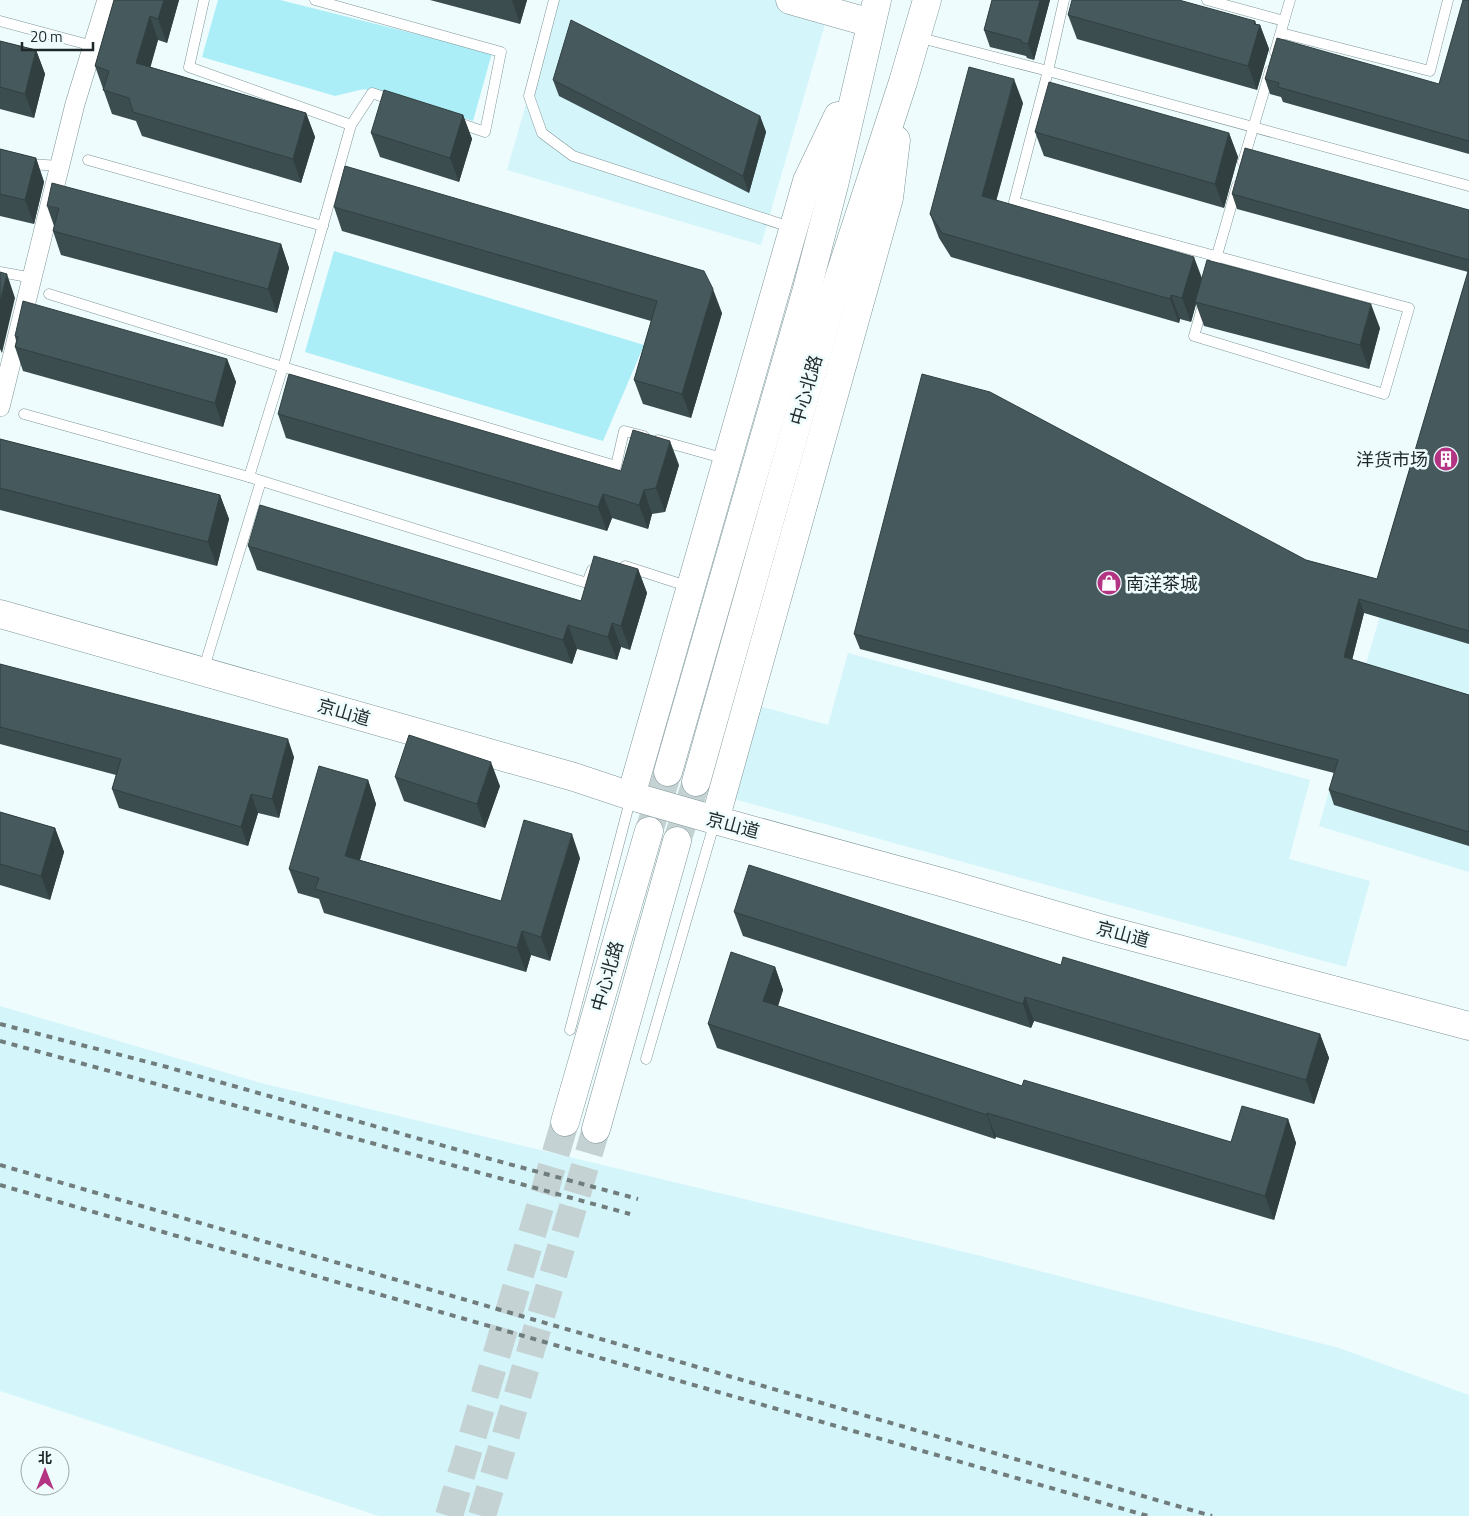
<svg xmlns="http://www.w3.org/2000/svg" width="1469" height="1516" font-family="'Titillium Web','Noto Sans SC',sans-serif">
<style>
.built{fill:#d4f5fa}
.green{fill:#aceef7}
.lines{fill:none;stroke-linecap:round;stroke-linejoin:round}
.secondary-tunnel{stroke:#c5d2d3;stroke-width:28;stroke-dasharray:28 14;stroke-linecap:butt}
.lane-casing{stroke:#7f9598;stroke-width:11}
.street-casing{stroke:#7f9598;stroke-width:20}
.secondary-casing{stroke:#7f9598;stroke-width:29}
.lane{stroke:#fff;stroke-width:10}
.street{stroke:#fff;stroke-width:19}
.secondary{stroke:#fff;stroke-width:28}
.rail{stroke:#717c7d;stroke-width:4;stroke-dasharray:6 6;stroke-linecap:butt}
.wall{fill:#3c4d50}
.shaded-wall{fill:#313f41}
.building{fill:#465a5d;stroke:#313f41}
.labels{text-anchor:middle;dominant-baseline:central;stroke-width:5;stroke-linejoin:round;paint-order:stroke}
.street-label{font-size:18px;fill:#1f2829;stroke:#eefcfe}
.poi-label{font-size:18px;fill:#1f2829;stroke:#eefcfe;text-anchor:end}
</style>
<rect width="100%" height="100%" fill="#eefcfe"/>
<g class="built">
<path d="M556,0H832L761,245L507,170Z"/>
<path d="M1469,309V872L1319,826Z"/>
<path d="M848,653L1310,780L1289,859L1370,881L1346,967L723,796L748,703L828,725Z"/>
<path d="M0,1006L261,1083L973,1254L1339,1348L1469,1395V1516H379L0,1391Z"/>
</g>
<g class="green">
<path d="M218,0H280L492,53L473,121L364,89L335,96L202,57Z"/>
<path d="M334,251L644,345L603,441L305,352Z"/>
</g>
<g class="lines">
<g class="secondary-tunnel">
<path d="M649,831L668,772"/>
<path d="M677,841L696,782"/>
<path d="M449,1516L565,1122"/>
<path d="M482,1516L596,1129"/>
</g>
<defs>
<g id="lane">
<path d="M204,0L189,67L351,125"/>
<path d="M315,0L501,52L485,132L456,122"/>
<path d="M554,0L529,96L542,133L573,156L793,228"/>
<path d="M1064,0L1048,71L1469,186"/>
<path d="M1207,0L1284,21"/>
<path d="M0,21L93,46"/>
<path d="M1281,33L1430,71L1448,0"/>
<path d="M917,37L1048,71L1014,202L1409,308L1384,394L1194,336L1204,301"/>
<path d="M1275,52L1290,0"/>
<path d="M88,160L323,226"/>
<path d="M0,162L60,166"/>
<path d="M1243,162L1270,71"/>
<path d="M0,272L33,278"/>
<path d="M1211,276L1237,186"/>
<path d="M49,294L283,367L351,125L372,93L395,101"/>
<path d="M24,414L249,477"/>
<path d="M658,440L726,459"/>
<path d="M625,566L690,587"/>
<path d="M592,570L587,583L249,477L283,367L616,466L624,431L644,436"/>
<path d="M203,671L261,481"/>
<path d="M570,1030L631,797"/>
<path d="M646,1059L715,821"/>
</g>
<path id="street" d="M0,407L75,104L107,0"/>
<g id="secondary">
<path d="M790,0L871,23"/>
<path d="M0,614L574,777L631,796L715,820L941,882L1103,929L1469,1026"/>
<path d="M668,772L807,289L834,185L877,0"/>
<path d="M696,782L833,296L903,82L927,0"/>
<path d="M631,796L807,181L838,116"/>
<path d="M715,820L889,198L896,140"/>
<path d="M565,1122L649,831"/>
<path d="M596,1129L677,841"/>
</g>
</defs>
<use href="#lane" class="lane-casing"/>
<use href="#street" class="street-casing"/>
<use href="#secondary" class="secondary-casing"/>
<use href="#lane" class="lane"/>
<use href="#street" class="street"/>
<use href="#secondary" class="secondary"/>
<g class="rail">
<path d="M0,1024L167,1067L483,1157L638,1199"/>
<path d="M0,1041L630,1214"/>
<path d="M0,1165L1212,1516"/>
<path d="M0,1185L1148,1516"/>
</g>
</g>
<g class="wall">
<path d="M114,0H179L167,43L158,40L150,67L306,113L315,137L301,183L142,136L136,121L112,114L95,66Z"/>
<path d="M430,0H527L520,24Z"/>
<path d="M992,0H1050L1034,60L1027,58L1026,56L990,47L984,30Z"/>
<path d="M1469,0V154L1283,102L1281,97L1270,94L1265,79L1439,84Z"/>
<path d="M1068,15L1255,21L1256,24L1260,25L1269,49L1257,90L1077,39Z"/>
<path d="M0,41L36,50L45,74L34,118L0,109Z"/>
<path d="M553,80L760,116L766,132L749,193L559,96Z"/>
<path d="M1023,103L996,200L1202,279L1380,328L1369,369L1204,326L1196,304L1191,322L1180,319L1179,323L951,257L939,238L930,214Z"/>
<path d="M463,115L472,139L459,182L380,157L371,133Z"/>
<path d="M1035,132L1229,133L1238,157L1224,208L1044,156Z"/>
<path d="M0,149L36,158L44,182L34,224L0,216Z"/>
<path d="M1232,194L1469,210V644L1364,613L1352,660L1469,695V846L1334,805L1329,790L1334,773L860,649L854,634L1306,560L1377,579L1468,272L1237,209Z"/>
<path d="M47,206L281,244L289,268L277,313L61,255L53,231L54,226Z"/>
<path d="M334,207L722,313L691,418L643,404L634,380L651,321L342,231Z"/>
<path d="M15,336L227,359L236,382L223,427L23,371L15,347L16,341Z"/>
<path d="M278,414L621,471L679,465L665,512L652,514L648,529L612,518L607,531L286,438Z"/>
<path d="M0,439L220,495L229,519L217,566L0,510Z"/>
<path d="M248,546L581,601L638,569L647,593L630,650L621,647L617,660L577,649L572,664L257,570Z"/>
<path d="M0,664L294,757L279,818L258,813L248,846L119,808L112,789L116,775L0,744Z"/>
<path d="M395,777L500,786L485,828L404,801Z"/>
<path d="M368,780L376,804L360,860L501,901L580,858L550,961L531,955L526,972L324,913L319,899L298,893L289,869Z"/>
<path d="M0,812L55,828L64,852L50,900L0,885Z"/>
<path d="M734,912L1061,965L1320,1034L1329,1058L1314,1104L1034,1021L1031,1028L743,936Z"/>
<path d="M775,967L783,990L778,1006L1022,1086L1231,1142L1288,1119L1296,1143L1274,1220L996,1137L995,1139L717,1048L708,1024Z"/>
</g>
<g class="shaded-wall">
<path d="M164,0H179L167,43L158,19Z"/>
<path d="M512,0H527L520,24Z"/>
<path d="M1040,0H1050L1034,60L1028,44Z"/>
<path d="M150,16L158,40L145,87L136,63Z"/>
<path d="M1255,21L1258,31L1260,25L1269,49L1257,90L1248,66Z"/>
<path d="M36,50L45,74L34,118L25,94Z"/>
<path d="M1014,79L1023,103L991,220L982,196Z"/>
<path d="M306,113L315,137L301,183L293,159Z"/>
<path d="M463,115L472,139L459,182L450,158Z"/>
<path d="M760,116L766,132L749,193L743,176Z"/>
<path d="M1229,133L1238,157L1224,208L1215,184Z"/>
<path d="M36,158L44,182L34,224L25,200Z"/>
<path d="M281,244L289,268L277,313L268,289Z"/>
<path d="M1194,257L1203,281L1195,302L1196,304L1191,322L1182,298Z"/>
<path d="M7,274L15,298L2,353L0,349V301Z"/>
<path d="M713,289L722,313L691,418L682,394Z"/>
<path d="M1171,295L1180,319L1179,323L1170,299Z"/>
<path d="M1371,304L1380,328L1369,369L1360,345Z"/>
<path d="M227,359L236,382L223,427L215,403Z"/>
<path d="M670,441L679,465L665,512L656,488Z"/>
<path d="M644,490L652,514L648,529L639,505Z"/>
<path d="M603,494L612,518L607,531L598,507Z"/>
<path d="M220,495L229,519L217,566L208,542Z"/>
<path d="M638,569L647,593L630,650L621,626Z"/>
<path d="M1359,599L1364,613L1349,672L1344,657Z"/>
<path d="M612,623L621,647L617,660L608,637Z"/>
<path d="M568,625L577,649L572,664L563,640Z"/>
<path d="M288,739L294,757L279,818L272,799Z"/>
<path d="M491,762L500,786L485,828L477,804Z"/>
<path d="M368,780L376,804L354,880L345,856Z"/>
<path d="M251,794L258,813L248,846L241,827Z"/>
<path d="M55,828L64,852L50,900L41,876Z"/>
<path d="M572,834L580,858L550,961L541,937Z"/>
<path d="M522,931L531,955L526,972L517,948Z"/>
<path d="M775,967L783,990L772,1025L763,1001Z"/>
<path d="M1025,997L1034,1021L1031,1028L1023,1004Z"/>
<path d="M1320,1034L1329,1058L1314,1104L1306,1080Z"/>
<path d="M987,1113L996,1137L995,1139L987,1115Z"/>
<path d="M1288,1119L1296,1143L1274,1220L1265,1196Z"/>
</g>
<g class="building">
<path d="M114,0H164L158,19L150,16L136,63L306,113L293,159L133,112L129,98L103,90L109,71L95,66Z"/>
<path d="M992,0H1040L1028,44L1021,42V40L984,30Z"/>
<path d="M1072,0H1179L1255,21L1254,24L1260,25L1248,66L1068,15Z"/>
<path d="M1463,0H1469V141L1278,87L1279,83L1265,79L1277,38L1439,84Z"/>
<path d="M571,20L760,116L743,176L553,80Z"/>
<path d="M0,41L36,50L25,94L0,87Z"/>
<path d="M969,67L1014,79L982,196L1194,257L1182,298L1171,295L1170,299L942,233L930,214Z"/>
<path d="M1049,82L1229,133L1215,184L1035,132Z"/>
<path d="M384,90L463,115L450,158L371,133Z"/>
<path d="M1245,148L1469,210V260L1232,194Z"/>
<path d="M0,149L36,158L25,200L0,194Z"/>
<path d="M345,166L704,271L713,289L682,394L634,380L657,301L334,207Z"/>
<path d="M52,183L281,244L268,289L53,231L59,208L47,206Z"/>
<path d="M1207,260L1371,304L1360,345L1195,302Z"/>
<path d="M1469,268V631L1359,599L1344,657L1469,695V832L1329,790L1338,760L854,634L922,374L990,392L1306,560L1377,579Z"/>
<path d="M0,272L7,274L0,301Z"/>
<path d="M23,301L227,359L215,403L15,347L18,337L15,336Z"/>
<path d="M289,374L621,471L633,430L670,441L656,488L644,490L639,505L603,494L598,507L278,414Z"/>
<path d="M0,439L220,495L208,542L0,488Z"/>
<path d="M260,505L581,601L594,556L638,569L621,626L612,623L608,637L568,625L563,640L248,546Z"/>
<path d="M0,664L288,739L272,799L251,794L241,827L112,789L121,759L0,727Z"/>
<path d="M409,735L491,762L477,804L395,777Z"/>
<path d="M319,766L368,780L345,856L501,901L524,820L572,834L541,937L522,931L517,948L315,889L319,878L289,869Z"/>
<path d="M0,812L55,828L41,876L0,864Z"/>
<path d="M749,865L1061,965L1063,957L1320,1034L1306,1080L1025,997L1023,1004L734,912Z"/>
<path d="M731,952L775,967L763,1001L1022,1086L1024,1080L1231,1142L1242,1106L1288,1119L1265,1196L987,1113V1115L708,1024Z"/>
</g>
<defs>
<symbol id="building-disc" viewBox="-11 -11 22 22"><circle r="9.5" fill="#b23482" stroke="#eefcfe"/><path d="M-4-6H4V6H1V3H-1V6H-4ZM-2.5-4.3h1.7v1.8h-1.7ZM.8-4.3h1.7v1.8H.8ZM-2.5-1h1.7V.8h-1.7ZM.8-1h1.7V.8H.8Z" fill="#fff"/></symbol>
<symbol id="shop-disc" viewBox="-11 -11 22 22"><circle r="9.5" fill="#b23482" stroke="#eefcfe"/><path d="M-5-2.5h2.3a2.7 3.5 0 0 1 5.4 0H5L5.5 6h-11ZM-1.5-2.5h3a1.5 2.3 0 0 0-3 0Z" fill="#fff"/></symbol>
</defs>
<g fill-rule="evenodd">
<use href="#building-disc" x="1432" y="445" width="28" height="28"/>
<use href="#shop-disc" x="1095" y="569" width="28" height="28"/>
</g>
<g class="labels">
<g class="street-label">
<text transform="translate(806 390) rotate(-74)">中心北路</text>
<text transform="translate(344 712) rotate(16)">京山道</text>
<text transform="translate(733 825) rotate(15)">京山道</text>
<text transform="translate(1123 934) rotate(15)">京山道</text>
<text transform="translate(607 976) rotate(-74)">中心北路</text>
</g>
<g class="poi-label">
<text x="1428" y="459">洋货市场</text>
<text x="1126" y="583" text-anchor="start">南洋茶城</text>
</g>
</g>
<g transform="translate(45 1471)"><circle r="24" fill="#eefcfe" stroke="#9ba7a9"/>
<path d="M0-4L9 19L0 12L-9 19Z" fill="#b23482"/>
<text y="-8" font-size="14" font-weight="bold" text-anchor="middle" fill="#1f2829">北</text>
</g>
<path d="M22 42v8h71v-8" fill="none" stroke="#1f2829" stroke-width="2.5"/>
<text x="30" y="42" font-size="15" fill="#1f2829" stroke="#eefcfe" stroke-width="4" paint-order="stroke">20 m</text>
</svg>
